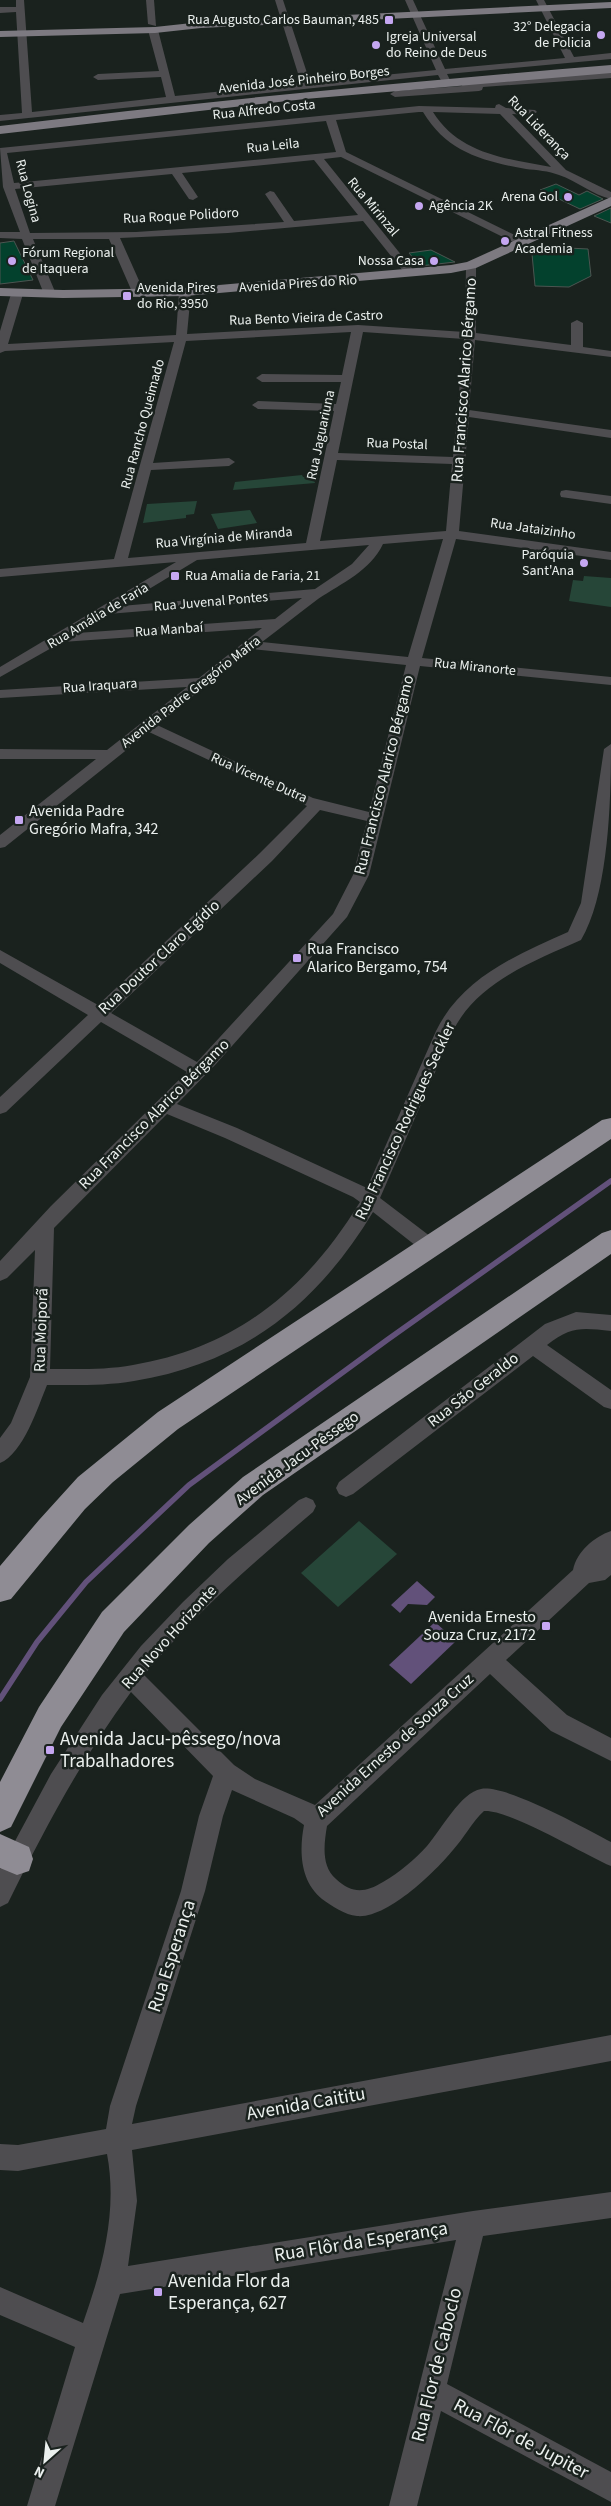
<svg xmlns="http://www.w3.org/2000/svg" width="611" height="2506" font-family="'Source Sans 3',sans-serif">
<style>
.green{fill:#264638}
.water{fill:#62517a}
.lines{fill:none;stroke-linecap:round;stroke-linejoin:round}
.stream{stroke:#62517a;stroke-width:5.5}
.building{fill:#03412d;stroke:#4c5551}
.minor{fill:#4e4d50;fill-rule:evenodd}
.major{fill:#7d7a81;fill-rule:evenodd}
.highway{fill:#8f8c94;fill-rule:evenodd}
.poi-dot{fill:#c5a7f1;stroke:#1a221e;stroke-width:2}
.labels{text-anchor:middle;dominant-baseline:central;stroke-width:5;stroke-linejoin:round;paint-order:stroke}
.far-poi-label{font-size:14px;fill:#ebf0ee;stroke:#1a221e;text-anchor:start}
.far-street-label{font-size:14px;fill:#ebf0ee;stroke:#1a221e}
.street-label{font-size:16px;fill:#ebf0ee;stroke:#1a221e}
.poi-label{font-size:16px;fill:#ebf0ee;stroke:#1a221e;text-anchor:start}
.near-poi-label{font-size:19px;fill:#ebf0ee;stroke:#1a221e;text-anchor:start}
.near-street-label{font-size:19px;fill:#ebf0ee;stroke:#1a221e}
</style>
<rect width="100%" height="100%" fill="#1a221e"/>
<g class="green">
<path d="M302,475L303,477L313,476L315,483L233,490L235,482Z"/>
<path d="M197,501L194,514L186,515V518L143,523L147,504Z"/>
<path d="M250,510L257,523L218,529L211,514Z"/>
<path d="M584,576L611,578V607L569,601L573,580L583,581Z"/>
<path d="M359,1521L397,1554L338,1607L301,1573Z"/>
</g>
<g class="water">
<path d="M417,1581L435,1597L427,1605L408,1604L400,1613L391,1605Z"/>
<path d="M435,1622L456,1641L411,1684L389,1665Z"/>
</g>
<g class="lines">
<path class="stream" d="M0,1699L37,1642L86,1582L189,1485L387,1340L611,1181"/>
</g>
<g class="building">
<path d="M556,184L579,195L587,191L603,199L580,209L540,190Z"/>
<path d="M611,208V223L594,216Z"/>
<path d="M14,241L33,280L0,284V243Z"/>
<path d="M548,247L588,249L591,276L569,287L535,286L532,254Z"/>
<path d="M431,250L455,262L420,266L409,253Z"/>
</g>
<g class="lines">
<g class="minor">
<path d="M16,0H24L32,112L166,97L161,77L98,80L93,77L98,74L159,71L148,30L153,27L158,30L175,96L301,83L275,0H283L310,82L436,70L405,0H413L445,69L565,58L536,0H544L574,57L611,53V59L447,74L451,82L446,85L443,84L438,75L0,121V115L22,113L16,12L0,13V7H16Z"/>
<path d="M146,0H154L156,26L148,24Z"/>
<path d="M611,72V78L483,87L482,90L479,91L395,97L390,94L395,91L462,86L463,83L466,82Z"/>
<path d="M499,104L506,108L535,110L537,112L532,115L512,114L566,170L611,192V199C593,195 577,181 559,175C549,171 536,170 526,169C482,161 447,152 423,112H419L336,120L346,152L525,240V244H517L341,157L324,159L415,272V276H407L363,221L228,233L120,238L145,294L139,297L133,294L109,239H33L56,294L50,297L44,294L22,239L0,238V232H20L3,187L0,148L419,106L495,108L496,105ZM433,112L500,114L551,167C507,159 459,154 433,112ZM326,121L336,152L14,183L7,153ZM314,160L358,215L294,221L274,192L270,191L265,194L284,222L136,232L30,233L15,189L172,174L189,199L193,200L198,197L182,173Z"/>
<path d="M471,262L476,265V333L571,345V323L577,320L583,323V347L611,351V357L475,340L469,410L611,430V438L469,417L459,531L611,552V560L456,539L422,658L611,677V685L420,666L369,875L347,917L216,1064L177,1104L237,1128L367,1188L436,1031C462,978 516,955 568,932L581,903L604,749L611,744C611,799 609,893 581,940C534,961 477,982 453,1031L380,1198L439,1243L441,1248L439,1253L432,1255L425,1253L373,1212C316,1306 243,1363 134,1381C105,1386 75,1385 47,1385C38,1407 23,1454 0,1463V1438L11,1423L30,1377L35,1250L7,1278L0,1281V1261L51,1206L187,1072L101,1022L6,1112L0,1114V1097L88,1015L0,963V950L98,1005L260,853L307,806L149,732L5,847L0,848V835L96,759H0V749L107,750L187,687L0,698V690L199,678L262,628L62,642L0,677V667L176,562L0,577V569L114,559L174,342L5,351L0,353V331L11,294L17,291L23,294L8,344L176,335L179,292L185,289L191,292L187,334L358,325L465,332L466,265ZM351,332L342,375L262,374L256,378L262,382H341L336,404L258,401L252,405L258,409L334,411L306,543L128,558L151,470L229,466L235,462L229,458L153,463L186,341ZM363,332L464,339L453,457L338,453ZM337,460L452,464L446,531L320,541ZM443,539L408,657L262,642C281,628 299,613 318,599C342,583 370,571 383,544ZM369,545L352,564L315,589L121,606L197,560ZM302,598L275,619L77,633L108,614ZM252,649L406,665L369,812L313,798L157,725ZM320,810L367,821L353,875L333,914L197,1062L111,1013L272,861ZM167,1114L225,1138L353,1197L360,1202C307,1289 236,1348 133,1365C106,1370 78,1369 50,1369L54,1228Z"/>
<path d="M566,490L611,496V504L561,497L560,494L561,491Z"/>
<path d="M576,1312L611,1315V1331C582,1328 571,1326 547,1345L611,1390V1409L604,1407L533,1356L353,1494L346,1497L339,1494L336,1488L339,1482L545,1324Z"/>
<path d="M306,1497L313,1500L316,1506L313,1512C253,1563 194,1614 144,1675L234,1765L255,1779L315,1805L573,1570C577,1551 594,1537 611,1531V1575L605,1580L589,1583L506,1660L567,1715L611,1738V1761L551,1731L490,1674L327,1826C324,1844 321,1866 336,1879C352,1894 365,1893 383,1882C400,1872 414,1860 427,1846C441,1830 461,1792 481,1789C506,1784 586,1829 611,1842V1866C583,1854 509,1809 484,1811C472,1822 464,1838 453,1850C435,1872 387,1919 357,1916C345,1915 332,1906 322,1899C300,1881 299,1851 304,1825L294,1818L232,1790L223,1816L205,1891L136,2106L132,2124L611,2035V2061L132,2150L137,2201L128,2266L473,2211L611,2192V2218L483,2236L447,2384L611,2472V2502L441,2411L417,2506H389L456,2240L120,2294L55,2506H27L75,2347L0,2315V2287L83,2323C102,2269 118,2212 107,2154L18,2171L0,2170V2144L18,2145L106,2129L110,2106L181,1891L199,1816L213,1776L131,1692C82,1758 44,1830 8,1903L0,1907V1869L51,1774L102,1695L141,1646L183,1602L228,1559L299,1500Z"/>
</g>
<g class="major">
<path d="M611,2V8L201,28L155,33L0,37V31L155,27L201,22Z"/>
<path d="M611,65V73L305,99L0,134V126C203,101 407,82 611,65Z"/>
<path d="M611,197V206L476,268L451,273L185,296L63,298L0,296V288L63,290L185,288L451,265L467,262Z"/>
</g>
<g class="highway">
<path d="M611,1118V1139L178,1429L113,1482L85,1509L11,1599L0,1602V1566L39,1520L78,1477L158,1412L602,1120Z"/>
<path d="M611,1230V1254L263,1495L209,1543L124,1632L61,1727L11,1827L0,1832V1782L39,1707L102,1612L189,1525L243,1477L602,1233Z"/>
<path d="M0,1834L29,1847L33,1859L29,1871L17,1875L0,1868Z"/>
</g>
</g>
<g class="poi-dot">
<rect x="384" y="15" width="10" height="10" rx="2.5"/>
<circle cx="601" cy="35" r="5"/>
<circle cx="376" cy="45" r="5"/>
<circle cx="568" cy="197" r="5"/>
<circle cx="419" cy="206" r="5"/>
<circle cx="505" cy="241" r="5"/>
<circle cx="12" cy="261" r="5"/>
<circle cx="434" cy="261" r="5"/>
<rect x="122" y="291" width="10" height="10" rx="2.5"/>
<circle cx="584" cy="563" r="5"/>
<rect x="170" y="571" width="10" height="10" rx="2.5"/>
<rect x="14" y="815" width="10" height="10" rx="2.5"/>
<rect x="292" y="953" width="10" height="10" rx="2.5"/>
<rect x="541" y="1621" width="10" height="10" rx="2.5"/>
<rect x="45" y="1745" width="10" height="10" rx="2.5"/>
<rect x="153" y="2287" width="10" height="10" rx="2.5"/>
</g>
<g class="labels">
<g class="far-poi-label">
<text x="379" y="20" text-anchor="end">Rua Augusto Carlos Bauman, 485</text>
<text x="591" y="27" text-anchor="end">32° Delegacia<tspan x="591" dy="16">de Policia</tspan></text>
<text x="386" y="37">Igreja Universal<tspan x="386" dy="16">do Reino de Deus</tspan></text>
<text x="558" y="197" text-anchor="end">Arena Gol</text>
<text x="429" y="206">Agência 2K</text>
<text x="515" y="233">Astral Fitness<tspan x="515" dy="16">Academia</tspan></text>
<text x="22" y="253">Fórum Regional<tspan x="22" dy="16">de Itaquera</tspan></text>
<text x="424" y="261" text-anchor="end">Nossa Casa</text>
<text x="137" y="288">Avenida Pires<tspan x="137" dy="16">do Rio, 3950</tspan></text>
<text x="574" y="555" text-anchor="end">Paróquia<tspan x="574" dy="16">Sant'Ana</tspan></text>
<text x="185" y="576">Rua Amalia de Faria, 21</text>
</g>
<g class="far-street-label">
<text transform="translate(304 80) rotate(-6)">Avenida José Pinheiro Borges</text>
<text transform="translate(264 110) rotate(-6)">Rua Alfredo Costa</text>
<text transform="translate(539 128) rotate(46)">Rua Liderança</text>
<text transform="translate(273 146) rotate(-6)">Rua Leila</text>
<text transform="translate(28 191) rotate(75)">Rua Logina</text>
<text transform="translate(373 207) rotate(50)">Rua Mirinzal</text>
<text transform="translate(181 216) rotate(-3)">Rua Roque Polidoro</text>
<text transform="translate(298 284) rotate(-4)">Avenida Pires do Rio</text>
<text transform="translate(306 318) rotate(-2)">Rua Bento Vieira de Castro</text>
<text transform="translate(143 424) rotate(-75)">Rua Rancho Queimado</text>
<text transform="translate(321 435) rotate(-78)">Rua Jaguariuna</text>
<text transform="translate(397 444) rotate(2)">Rua Postal</text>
<text transform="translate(533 529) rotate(8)">Rua Jataizinho</text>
<text transform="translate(224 538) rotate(-5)">Rua Virgínia de Miranda</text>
<text transform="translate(211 602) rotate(-5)">Rua Juvenal Pontes</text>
<text transform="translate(98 616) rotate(-31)">Rua Amália de Faria</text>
<text transform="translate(169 630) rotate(-4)">Rua Manbaí</text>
<text transform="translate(475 667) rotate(6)">Rua Miranorte</text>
<text transform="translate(100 686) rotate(-4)">Rua Iraquara</text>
<text transform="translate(191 692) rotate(-38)">Avenida Padre Gregório Mafra</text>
<text transform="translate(259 778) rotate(24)">Rua Vicente Dutra</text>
</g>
<g class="street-label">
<text transform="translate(464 380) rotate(-86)">Rua Francisco Alarico Bérgamo</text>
<text transform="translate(384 775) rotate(-76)">Rua Francisco Alarico Bérgamo</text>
<text transform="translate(159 957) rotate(-43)">Rua Doutor Claro Egídio</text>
<text transform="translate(154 1114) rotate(-45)">Rua Francisco Alarico Bérgamo</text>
<text transform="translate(405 1121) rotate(-65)">Rua Francisco Rodrigues Seckler</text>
<text transform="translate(41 1330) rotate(-88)">Rua Moiporã</text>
<text transform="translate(473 1390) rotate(-38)">Rua São Geraldo</text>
<text transform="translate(297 1458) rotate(-36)">Avenida Jacu-Pêssego</text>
<text transform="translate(169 1637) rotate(-48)">Rua Novo Horizonte</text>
<text transform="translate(395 1745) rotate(-42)">Avenida Ernesto de Souza Cruz</text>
</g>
<g class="poi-label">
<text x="29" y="811">Avenida Padre<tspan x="29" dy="18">Gregório Mafra, 342</tspan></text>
<text x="307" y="949">Rua Francisco<tspan x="307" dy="18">Alarico Bergamo, 754</tspan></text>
<text x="536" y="1617" text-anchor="end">Avenida Ernesto<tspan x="536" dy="18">Souza Cruz, 2172</tspan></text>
</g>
<g class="near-poi-label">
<text x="60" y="1739">Avenida Jacu-pêssego/nova<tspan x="60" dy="22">Trabalhadores</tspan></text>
<text x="168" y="2281">Avenida Flor da<tspan x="168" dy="22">Esperança, 627</tspan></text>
</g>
<g class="near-street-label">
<text transform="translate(172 1956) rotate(-72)">Rua Esperança</text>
<text transform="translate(306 2104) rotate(-10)">Avenida Caititu</text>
<text transform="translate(361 2242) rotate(-9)">Rua Flôr da Esperança</text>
<text transform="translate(437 2365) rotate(-76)">Rua Flor de Caboclo</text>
<text transform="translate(521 2439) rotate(28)">Rua Flôr de Jupiter</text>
</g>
</g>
<g transform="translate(45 2461) rotate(207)" stroke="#1a221e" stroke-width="4" paint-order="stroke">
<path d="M0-4L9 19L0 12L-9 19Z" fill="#ebf0ee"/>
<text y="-8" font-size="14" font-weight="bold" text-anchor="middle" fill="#ebf0ee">N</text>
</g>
</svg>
